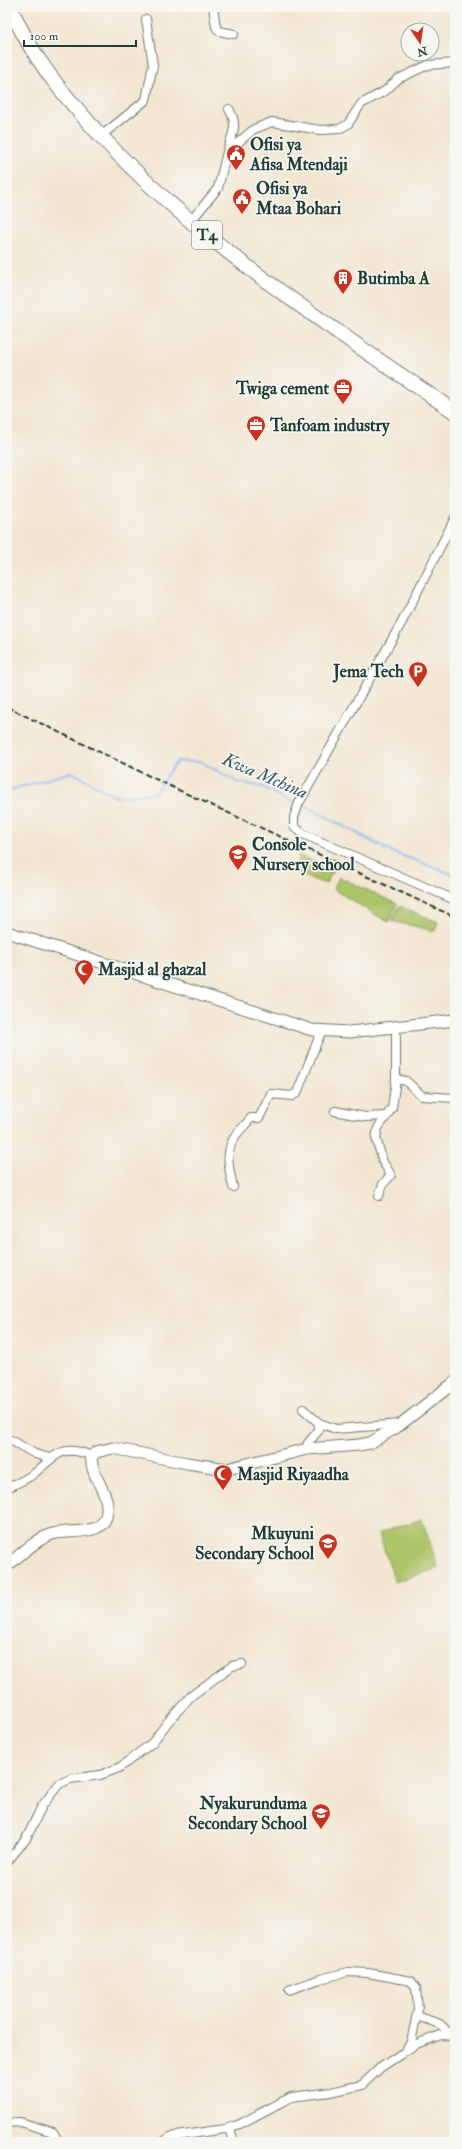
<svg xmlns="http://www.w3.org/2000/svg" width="462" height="2149" font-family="'IM FELL Double Pica',serif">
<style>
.green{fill:#adc469;stroke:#66804e}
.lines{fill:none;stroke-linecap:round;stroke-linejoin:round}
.stream{stroke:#89b9f5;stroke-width:2}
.street-casing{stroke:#69786b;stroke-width:10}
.secondary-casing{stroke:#69786b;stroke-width:13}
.highway-casing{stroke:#69786b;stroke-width:16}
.street{stroke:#fff;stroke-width:8}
.secondary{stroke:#fff;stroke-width:11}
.highway{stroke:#fff;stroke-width:14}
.rail{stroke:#1f3d34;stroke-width:2;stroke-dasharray:6 3;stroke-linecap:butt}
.labels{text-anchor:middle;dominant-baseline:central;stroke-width:3.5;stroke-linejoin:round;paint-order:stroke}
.shield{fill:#f6f6f2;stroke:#60746d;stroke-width:1}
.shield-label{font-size:16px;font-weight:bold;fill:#1f3d34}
.poi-label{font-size:17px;font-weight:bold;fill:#1f3d34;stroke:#f6f6f2;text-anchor:start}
.water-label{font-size:18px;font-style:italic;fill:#3a5c64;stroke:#f6f6f2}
</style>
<rect width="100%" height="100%" fill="#f6f6f2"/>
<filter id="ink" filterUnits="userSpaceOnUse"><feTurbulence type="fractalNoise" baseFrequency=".025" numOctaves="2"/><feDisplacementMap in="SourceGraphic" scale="8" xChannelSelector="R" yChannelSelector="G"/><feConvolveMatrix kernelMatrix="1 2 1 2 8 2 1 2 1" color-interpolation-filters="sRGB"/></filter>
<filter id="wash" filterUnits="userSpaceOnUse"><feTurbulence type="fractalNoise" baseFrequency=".012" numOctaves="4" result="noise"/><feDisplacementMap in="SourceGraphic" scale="16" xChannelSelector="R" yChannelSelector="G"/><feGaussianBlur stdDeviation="0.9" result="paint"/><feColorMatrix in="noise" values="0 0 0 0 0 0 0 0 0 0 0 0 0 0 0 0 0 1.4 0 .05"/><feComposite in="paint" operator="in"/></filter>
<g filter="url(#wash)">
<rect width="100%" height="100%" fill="#f3e6d1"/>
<g class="green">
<path d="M298,855L333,870L326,884L298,874Z"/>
<path d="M339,877L397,904L388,922L333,889Z"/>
<path d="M399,906L438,922L435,931L391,921Z"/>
<path d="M422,1519L438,1568L395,1582L379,1533Z"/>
</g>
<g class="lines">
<g class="stream">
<path d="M7,791L72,772L116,797L155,793L177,761L201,762L237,782L263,787L288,801L298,803"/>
<path d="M302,804L392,852L455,875"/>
</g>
</g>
</g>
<g filter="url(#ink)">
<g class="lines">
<defs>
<g id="street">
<path d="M213,7L216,27L219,31L234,34"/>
<path d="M101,136L146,100L153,65L146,19"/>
<path d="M227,152C232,133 239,127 229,109"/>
<path d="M190,222L218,188L227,152L254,129L272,122L320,130L339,129L348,124L361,104L385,91L398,79L428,65L455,63"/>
<path d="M455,518L402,622L299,803L294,817V826L303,834L455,900"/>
<path d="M396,1079L406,1081L422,1096L455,1098"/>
<path d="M335,1111L365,1117L387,1116"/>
<path d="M233,1187C229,1169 224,1151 236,1135C241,1129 246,1124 251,1118H259L271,1094L292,1096L297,1093L321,1032"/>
<path d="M379,1196L383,1184L391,1175L383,1162L376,1138L378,1128L392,1108L396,1079V1028"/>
<path d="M303,1409L319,1423L336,1429L400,1424"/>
<path d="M7,1438L35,1454L50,1458"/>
<path d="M307,1449L308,1443L319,1430V1423"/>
<path d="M7,1488C15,1484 25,1480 32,1475C55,1458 59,1442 92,1456"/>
<path d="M7,1862L26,1839L42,1806L59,1784L70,1779L100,1775L119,1768L152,1743L167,1723L191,1696L232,1666L242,1664"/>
<path d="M289,1990L320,1979L348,1972L368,1973L411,1981L416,1988L418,2009L411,2042L407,2049"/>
<path d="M417,2016L440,2024L450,2034"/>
<path d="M7,2123L20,2122L53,2132L59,2142"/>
<path d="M230,2128L234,2142"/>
<path d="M163,2142L170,2137L225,2129L240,2124L291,2097L331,2092L362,2085L380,2068L416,2044L441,2035L455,2036"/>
</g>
<g id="secondary">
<path d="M7,932L312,1030L350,1032L455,1020"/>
<path d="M7,1566C20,1555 33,1542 49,1535C67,1527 105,1540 107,1511C109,1491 89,1475 92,1456L96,1452L113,1448L187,1463L227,1469L307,1449L359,1445L370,1443L397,1427L455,1382"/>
</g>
<path id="highway" d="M10,7C33,59 61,92 99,134C201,245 331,327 455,412"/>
</defs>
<use href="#street" class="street-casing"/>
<use href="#secondary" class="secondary-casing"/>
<use href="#highway" class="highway-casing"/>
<use href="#street" class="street"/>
<use href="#secondary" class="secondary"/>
<use href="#highway" class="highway"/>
<path class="rail" d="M7,707L170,786L455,917"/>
</g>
</g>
<defs>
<symbol id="civic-pin" viewBox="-11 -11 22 30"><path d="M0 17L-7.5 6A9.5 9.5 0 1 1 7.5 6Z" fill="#c8321e" stroke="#f6f6f2"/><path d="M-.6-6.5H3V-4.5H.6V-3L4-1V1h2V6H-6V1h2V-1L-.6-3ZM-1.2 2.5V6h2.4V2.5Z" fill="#fff"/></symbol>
<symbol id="building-pin" viewBox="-11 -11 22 30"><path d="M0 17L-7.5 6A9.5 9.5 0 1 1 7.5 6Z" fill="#c8321e" stroke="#f6f6f2"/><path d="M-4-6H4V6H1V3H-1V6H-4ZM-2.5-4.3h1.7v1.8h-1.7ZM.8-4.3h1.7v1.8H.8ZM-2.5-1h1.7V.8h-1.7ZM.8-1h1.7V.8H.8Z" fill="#fff"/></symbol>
<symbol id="office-pin" viewBox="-11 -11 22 30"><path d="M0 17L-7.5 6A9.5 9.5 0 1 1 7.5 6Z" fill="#c8321e" stroke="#f6f6f2"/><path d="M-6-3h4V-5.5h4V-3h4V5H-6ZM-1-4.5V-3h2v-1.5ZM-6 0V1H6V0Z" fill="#fff"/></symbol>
<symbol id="parking-pin" viewBox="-11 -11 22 30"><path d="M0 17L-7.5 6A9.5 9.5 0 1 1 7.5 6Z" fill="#c8321e" stroke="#f6f6f2"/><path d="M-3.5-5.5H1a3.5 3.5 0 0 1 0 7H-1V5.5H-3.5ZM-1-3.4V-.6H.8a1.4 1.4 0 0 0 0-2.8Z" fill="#fff"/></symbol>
<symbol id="school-pin" viewBox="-11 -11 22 30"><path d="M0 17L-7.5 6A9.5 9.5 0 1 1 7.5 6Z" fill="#c8321e" stroke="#f6f6f2"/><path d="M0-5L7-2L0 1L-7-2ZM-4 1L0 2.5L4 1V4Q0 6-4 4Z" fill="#fff"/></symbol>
<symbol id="mosque-pin" viewBox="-11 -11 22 30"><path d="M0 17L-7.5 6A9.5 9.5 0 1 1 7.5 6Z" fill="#c8321e" stroke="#f6f6f2"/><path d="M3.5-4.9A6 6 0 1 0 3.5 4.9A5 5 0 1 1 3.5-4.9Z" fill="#fff"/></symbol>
</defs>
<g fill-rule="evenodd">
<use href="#civic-pin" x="225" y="143" width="22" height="30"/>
<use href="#civic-pin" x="231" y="187" width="22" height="30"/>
<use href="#building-pin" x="332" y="267" width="22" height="30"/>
<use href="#office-pin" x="332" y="377" width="22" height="30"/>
<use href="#office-pin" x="245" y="414" width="22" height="30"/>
<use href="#parking-pin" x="407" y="660" width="22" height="30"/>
<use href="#school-pin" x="227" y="843" width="22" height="30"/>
<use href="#mosque-pin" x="73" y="958" width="22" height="30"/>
<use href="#mosque-pin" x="212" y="1463" width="22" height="30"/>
<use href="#school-pin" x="317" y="1532" width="22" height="30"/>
<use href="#school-pin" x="310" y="1802" width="22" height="30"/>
</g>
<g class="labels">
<rect class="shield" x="192" y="221" width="30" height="28" rx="3"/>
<g class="shield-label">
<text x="207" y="235">T4</text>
</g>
<g class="poi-label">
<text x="250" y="144">Ofisi ya<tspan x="250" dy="20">Afisa Mtendaji</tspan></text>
<text x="256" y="188">Ofisi ya<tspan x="256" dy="20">Mtaa Bohari</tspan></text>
<text x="357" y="278">Butimba A</text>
<text x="329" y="388" text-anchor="end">Twiga cement</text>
<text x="270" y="425">Tanfoam industry</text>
<text x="404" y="671" text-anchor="end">Jema Tech</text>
<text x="252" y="844">Console<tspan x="252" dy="20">Nursery school</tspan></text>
<text x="98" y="969">Masjid al ghazal</text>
<text x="237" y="1474">Masjid Riyaadha</text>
<text x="314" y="1533" text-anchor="end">Mkuyuni<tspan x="314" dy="20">Secondary School</tspan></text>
<text x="307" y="1803" text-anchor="end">Nyakurunduma<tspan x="307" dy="20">Secondary School</tspan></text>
</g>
<g class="water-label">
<text transform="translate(265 776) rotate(23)">Kwa Mchina</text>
</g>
</g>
<rect width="462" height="2149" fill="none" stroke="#f6f6f2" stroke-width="24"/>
<g transform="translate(420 42) rotate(167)"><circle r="19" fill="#f6f6f2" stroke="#a0aca6"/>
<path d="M0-3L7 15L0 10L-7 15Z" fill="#c8321e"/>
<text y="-6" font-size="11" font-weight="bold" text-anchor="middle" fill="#1f3d34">N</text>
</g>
<path d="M24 40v6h112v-6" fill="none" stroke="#1f3d34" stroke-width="2"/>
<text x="30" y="40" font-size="12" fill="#1f3d34" stroke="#f6f6f2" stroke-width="3" paint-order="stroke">100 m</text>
</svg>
